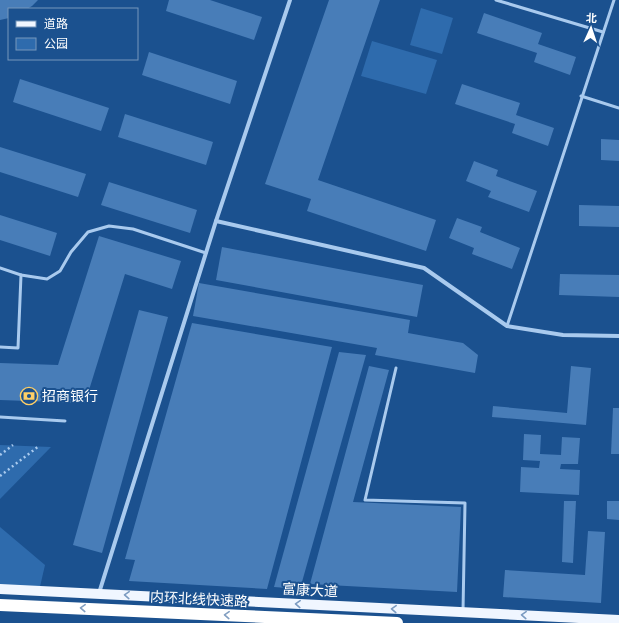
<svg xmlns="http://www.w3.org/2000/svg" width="619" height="623" font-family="Cabin,'Noto Sans SC',sans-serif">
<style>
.green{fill:#2e6bad}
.building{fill:#487db8}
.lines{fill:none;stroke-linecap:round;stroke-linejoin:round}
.path{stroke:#a9caee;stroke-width:2.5;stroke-dasharray:2 3;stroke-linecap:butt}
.lane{stroke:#a9caee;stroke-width:3}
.street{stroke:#a9caee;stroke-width:4}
.primary{stroke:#f0f6ff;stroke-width:10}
.highway{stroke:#fff;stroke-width:12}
.oneway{stroke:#7b9bc1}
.oneway2{stroke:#829fc1}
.labels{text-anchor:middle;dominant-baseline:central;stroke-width:4;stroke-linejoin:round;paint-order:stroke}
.poi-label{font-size:14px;fill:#fff;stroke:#1b518f;text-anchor:start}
.street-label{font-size:14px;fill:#fff;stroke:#1b518f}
</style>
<rect width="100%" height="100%" fill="#1b518f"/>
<g class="green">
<path d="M421,8L453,18L442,54L410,45Z"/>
<path d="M372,41L437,60L426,94L361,76Z"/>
<path d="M0,445L51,447L0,499Z"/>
<path d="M0,527L45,565L39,591L0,589Z"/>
</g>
<g class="building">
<path d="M0,0H38L32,6L27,9H9V18L0,20Z"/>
<path d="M169,0H210L262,17L254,40L166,11Z"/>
<path d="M329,0H380L318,180L436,220L426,251L307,211L311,199L265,184Z"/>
<path d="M484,13L542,33L538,44L576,57L570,75L534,62L537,53L477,33Z"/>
<path d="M149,52L237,81L230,104L142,75Z"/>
<path d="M20,79L109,108L101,131L13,102Z"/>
<path d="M462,84L520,103L516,115L554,128L548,146L512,133L515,124L455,104Z"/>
<path d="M125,114L213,142L206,165L118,137Z"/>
<path d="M601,139L619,140V161L601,160Z"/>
<path d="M0,147L86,174L78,197L0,172Z"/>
<path d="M474,161L498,170L496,176L537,191L529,212L488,197L491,191L466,181Z"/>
<path d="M109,182L197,210L190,233L101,205Z"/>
<path d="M579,205L619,206V227L579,226Z"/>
<path d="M0,215L57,233L50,256L0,240Z"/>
<path d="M457,218L482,227L480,232L520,248L512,269L472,254L474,248L449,238Z"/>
<path d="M99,236L181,261L172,289L125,274L85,403L0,400V363L58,365Z"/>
<path d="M222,247L423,285L417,317L216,280Z"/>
<path d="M560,274L619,275V297L559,295Z"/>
<path d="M199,283L410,320L408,333L463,343L478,355L475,373L375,355L377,348L193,316Z"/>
<path d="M139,310L168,317L102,553L73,545Z"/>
<path d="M192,323L332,347L267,589L129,581L135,560L125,559Z"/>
<path d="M339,352L366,355L300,589L274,587Z"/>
<path d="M369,366L389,370L353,502L461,507L457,592L310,584Z"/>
<path d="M571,366L591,368L586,425L492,417L493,406L567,413Z"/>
<path d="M613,408H619V454H611Z"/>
<path d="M524,434L541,435L540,454L561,455L562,437L580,438L578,464H561L560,469L580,470L579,495L520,492L521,467L539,468L540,461L523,460Z"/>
<path d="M564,501H576L573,563L562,562Z"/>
<path d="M607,501H619V520L607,519Z"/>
<path d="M588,531L605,532L601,603L503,597L505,570L585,575Z"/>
</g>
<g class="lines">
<g class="path">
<path d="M0,455L13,445"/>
<path d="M0,476L39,446"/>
</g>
<g class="lane">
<path d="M496,0L603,32"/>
<path d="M581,96L619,108"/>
<path d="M0,268L21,275L18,348L0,347"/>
<path d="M21,275L47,279L60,271L71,252L88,232L109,226L133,229L206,253"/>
<path d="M507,326L614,0"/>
<path d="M396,368L365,500L465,503L463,611"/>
<path d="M0,417L65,421"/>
</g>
<g class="street">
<path d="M216,221L424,268L507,326L563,335L619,336"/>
<path d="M99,593L216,221L290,0"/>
</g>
<path class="primary" d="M0,589L619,620"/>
<path class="highway" d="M0,605L397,623"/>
</g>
<defs><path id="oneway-chevron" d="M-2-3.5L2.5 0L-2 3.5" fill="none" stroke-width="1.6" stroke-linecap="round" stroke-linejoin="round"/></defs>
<g class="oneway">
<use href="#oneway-chevron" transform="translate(127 595) rotate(-177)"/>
<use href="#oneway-chevron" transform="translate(298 604) rotate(-177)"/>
<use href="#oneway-chevron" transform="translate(394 609) rotate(-177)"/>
<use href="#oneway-chevron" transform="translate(524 615) rotate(-177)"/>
</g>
<g class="oneway2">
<use href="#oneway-chevron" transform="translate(83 608) rotate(-177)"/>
<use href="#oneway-chevron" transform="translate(227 615) rotate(-177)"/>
</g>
<defs>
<symbol id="bank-ring" viewBox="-11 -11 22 22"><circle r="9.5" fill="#1b518f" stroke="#ffcf66" stroke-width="1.5"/><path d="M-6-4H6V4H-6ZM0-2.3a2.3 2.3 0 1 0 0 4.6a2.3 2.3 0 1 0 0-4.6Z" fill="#ffcf66"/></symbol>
</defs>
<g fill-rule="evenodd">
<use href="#bank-ring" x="19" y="386" width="20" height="20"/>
</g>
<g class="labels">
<g class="poi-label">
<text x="42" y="396">招商银行</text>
</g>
<g class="street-label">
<text transform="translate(310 590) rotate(3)">富康大道</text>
<text transform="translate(199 599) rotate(3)">内环北线快速路</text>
</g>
</g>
<rect x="8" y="8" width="130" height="52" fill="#1b518f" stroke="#7697bc"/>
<rect x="16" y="21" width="20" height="6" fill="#f0f6ff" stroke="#7697bc"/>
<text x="44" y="28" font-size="12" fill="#ffffff">道路</text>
<rect x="16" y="38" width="20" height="12" fill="#2e6bad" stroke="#7697bc"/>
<text x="44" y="48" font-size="12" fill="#ffffff">公园</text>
<g transform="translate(591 28) rotate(3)" stroke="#1b518f" stroke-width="3" paint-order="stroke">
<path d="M0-3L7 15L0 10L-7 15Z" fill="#ffffff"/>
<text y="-6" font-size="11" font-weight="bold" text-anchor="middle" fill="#ffffff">北</text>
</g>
</svg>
